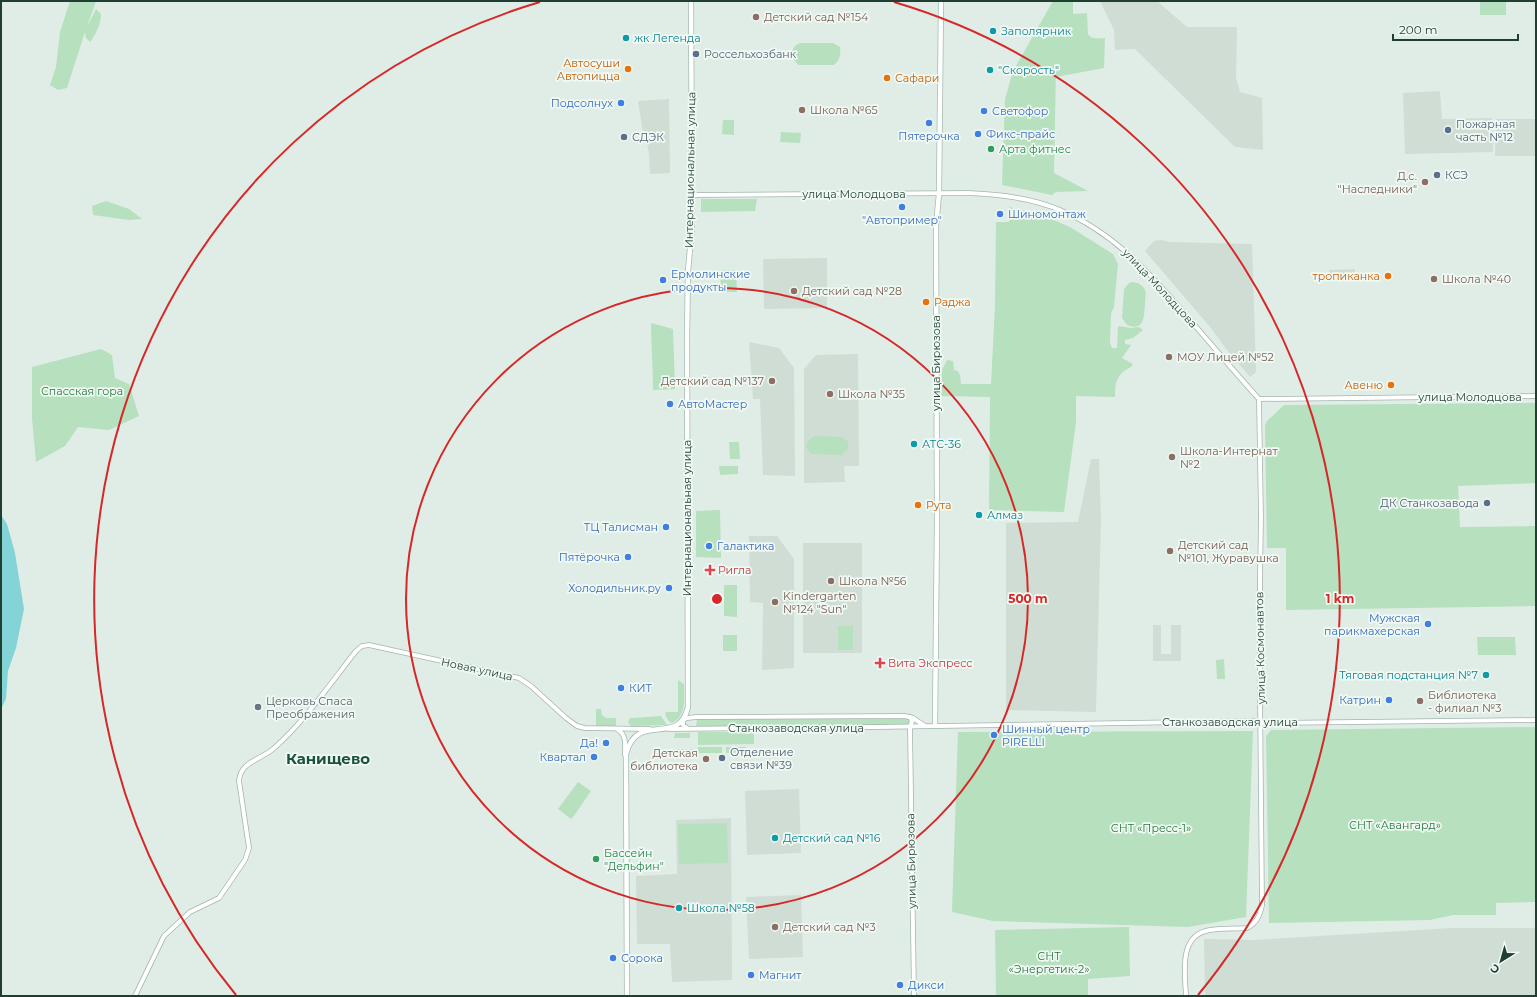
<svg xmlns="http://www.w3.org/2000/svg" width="1537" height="997" font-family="Montserrat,sans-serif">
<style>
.built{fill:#cfddd4}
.green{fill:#b7e0be}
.water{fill:#84d3d6}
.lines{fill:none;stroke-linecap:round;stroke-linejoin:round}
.tertiary-casing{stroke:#a2b5ad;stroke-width:5.5}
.secondary-casing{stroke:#a1bcaf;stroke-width:6}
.tertiary{stroke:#fff;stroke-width:4}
.secondary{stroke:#fff;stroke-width:4.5}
.ring{fill:none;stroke:#d62828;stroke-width:2}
.education-dot{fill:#8d6e63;stroke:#f1f9f4;stroke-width:1.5}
.culture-dot{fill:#0f9aa8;stroke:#f1f9f4;stroke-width:1.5}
.service-dot{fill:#5c6f8a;stroke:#f1f9f4;stroke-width:1.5}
.food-dot{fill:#e8710a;stroke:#f1f9f4;stroke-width:1.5}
.shop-dot{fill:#3f7fe0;stroke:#f1f9f4;stroke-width:1.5}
.leisure-dot{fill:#2e9e5b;stroke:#f1f9f4;stroke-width:1.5}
.health-dot{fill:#e0444e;stroke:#f1f9f4;stroke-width:1.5}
.worship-dot{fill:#6b7280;stroke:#f1f9f4;stroke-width:1.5}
.labels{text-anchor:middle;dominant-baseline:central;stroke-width:3.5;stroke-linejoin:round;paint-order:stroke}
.education-label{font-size:11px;fill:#785e54;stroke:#f1f9f4;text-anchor:start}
.culture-label{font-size:11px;fill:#0d838f;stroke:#f1f9f4;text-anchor:start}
.service-label{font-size:11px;fill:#4e5e75;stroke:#f1f9f4;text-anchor:start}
.food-label{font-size:11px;fill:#c56008;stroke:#f1f9f4;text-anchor:end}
.shop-label{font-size:11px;fill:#366cbe;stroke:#f1f9f4;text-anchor:start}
.leisure-label{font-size:11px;fill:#27864d;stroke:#f1f9f4;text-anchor:start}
.street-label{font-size:11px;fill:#1f3f33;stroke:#f1f9f4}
.park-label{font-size:11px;fill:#26793d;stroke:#f1f9f4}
.health-label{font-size:11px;fill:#be3a42;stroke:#f1f9f4;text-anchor:start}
.worship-label{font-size:11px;fill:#5b616d;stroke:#f1f9f4;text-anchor:start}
.district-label{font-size:15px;font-weight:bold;fill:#1a523e;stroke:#f1f9f4}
.centre{fill:#d62828;stroke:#f1f9f4;stroke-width:2}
.ring-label{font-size:12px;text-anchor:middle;font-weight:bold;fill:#d62828;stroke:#f1f9f4;stroke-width:3.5;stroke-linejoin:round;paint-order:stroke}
</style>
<rect width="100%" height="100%" fill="#e0ede6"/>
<g class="built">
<path d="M1100,1H1157L1187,27H1237L1236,78L1240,92L1262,98L1263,150L1235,147L1135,49L1115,50L1114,30Z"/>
<path d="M1440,91L1442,119L1492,118L1493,152L1405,154L1403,93Z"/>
<path d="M669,99L670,173L650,174L649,154L645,134L643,133L638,101Z"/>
<path d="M1496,119H1536V156H1495Z"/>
<path d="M1161,240L1170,242L1252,244L1256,372L1250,377L1227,350L1211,328L1145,251L1154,241Z"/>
<path d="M827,258V308L764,309L763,259Z"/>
<path d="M1355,269V274H1357V281H1354V277L1333,278V281L1327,282V275H1329V270Z"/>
<path d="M749,342L779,348L794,368L795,476L763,475L760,399H753Z"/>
<path d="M858,354L859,466H844L845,482L804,483V369L816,355Z"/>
<path d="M1091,459H1099L1101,519L1096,712L1006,710V523L1078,522Z"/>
<path d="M749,536H777L794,559V668L762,670L763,603L750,602Z"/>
<rect x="803" y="543" width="59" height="110"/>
<path d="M1153,625H1161V654H1171V625H1181V661H1153Z"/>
<path d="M799,789L801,853L747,855L745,791Z"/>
<path d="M731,818L732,980L672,982L670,944H637L636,876L677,874L676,820Z"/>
<path d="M801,895L803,957L749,959L746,897Z"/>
<path d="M1451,928H1536V996H1205L1204,939L1254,940Z"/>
</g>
<g class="green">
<path d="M70,1H96L87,27L96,9L101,14C101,24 96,34 90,42L86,38L85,32L67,88L58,90L50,85L56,67L60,32Z"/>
<path d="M1053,1H1073V14L1087,13L1088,34C1092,40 1098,38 1105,38L1104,68L1056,77V68L1054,173L1088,191L1056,192L1052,195L1002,185L1005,99L1013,71Z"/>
<rect x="1480" y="1" width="26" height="14"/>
<path d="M800,43H833L840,47C841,54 840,60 834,65H799C790,58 789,48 800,43Z"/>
<path d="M723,120H734V135L722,134Z"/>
<path d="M781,132L801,133L800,143L780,142Z"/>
<path d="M701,199H757L755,211L701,212Z"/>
<path d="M106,201L129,209L142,219L129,220L93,215L92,206Z"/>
<path d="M1009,207L1042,215L1070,227L1113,254L1118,264L1114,307L1111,314L1110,342L1112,348H1117L1118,326L1131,328L1139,327L1143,330L1133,338L1125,340V344L1131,345L1122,358L1133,364C1129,370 1127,368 1123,372C1115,379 1115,388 1115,397L1076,396V422L1064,512L989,510L990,397L941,396L942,370L947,360L953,361L954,370L958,371L960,375L961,384H991L995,306L996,222H1009Z"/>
<path d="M720,270H736L737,292H721Z"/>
<path d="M1132,282C1137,282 1141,284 1144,288C1147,292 1145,299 1145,304C1144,316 1145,332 1127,325L1122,318L1124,289L1129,283Z"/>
<path d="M651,323L673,329L675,389L653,390C653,368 651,346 651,323Z"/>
<path d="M101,349L112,355L115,378L129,384L139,416L109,430L78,427L65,446L36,462L32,419V367Z"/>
<path d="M1536,403V483L1458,486L1460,527L1536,526V606L1286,610V548H1267L1265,426L1267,421L1284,405Z"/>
<path d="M815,436L842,437L848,442V449L842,455L811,454L807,449L806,445L811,438Z"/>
<path d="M729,442H739L740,459H730Z"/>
<path d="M738,466V474L720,475L719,466Z"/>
<path d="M720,510L721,558L696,557V511Z"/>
<path d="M724,585H737V617L724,616Z"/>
<rect x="838" y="626" width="15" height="24"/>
<rect x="723" y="635" width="14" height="16"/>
<path d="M1477,637H1515L1516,655H1478Z"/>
<path d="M1224,659L1225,679H1217L1216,660Z"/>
<path d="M678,680L684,684C684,698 687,718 671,723C668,720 664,716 666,712H678Z"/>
<path d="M596,709H601L602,715L606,718H616V726H596Z"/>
<path d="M661,716L667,725L631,726L628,722L630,718H633Z"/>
<path d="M909,718L910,725L696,727L697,719Z"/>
<path d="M1536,727V902L1496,903V915H1453L1430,920L1269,923L1266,736L1271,730Z"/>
<path d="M1253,731L1246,917L1188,927L993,921L952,912L958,732Z"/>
<path d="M698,732H754V744L698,745Z"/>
<path d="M675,733H690V738H674Z"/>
<rect x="698" y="747" width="24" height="6"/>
<path d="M726,747H746V752L726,753Z"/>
<rect x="674" y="749" width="20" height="4"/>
<path d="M578,782L591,791L573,817L571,819L558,809Z"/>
<path d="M727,823L728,863L679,864L678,824Z"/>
<path d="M1129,927L1130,976L1088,979V996H996L995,930Z"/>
</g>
<path class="water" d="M1,515L7,524L15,553L24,609L16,648L8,671L6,699L1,709Z"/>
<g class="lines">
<defs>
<g id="tertiary">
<path d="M692,195L968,193C1000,194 1031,198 1060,210C1118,234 1158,282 1197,328C1218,352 1238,376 1259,399L1536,396"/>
<path d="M910,717L912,721L910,727L914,996"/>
<path d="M687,728L683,725V720L687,718L697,717L905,716L913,718L925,726"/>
<path d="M617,729C627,735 625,745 625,755"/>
<path d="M669,729L877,727L1253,721L1261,723L1536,720"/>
<path d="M135,996L164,936L190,912L219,898L245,860L249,848L239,781C240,762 260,760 273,749C305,721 330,684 356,651L362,646L369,645L519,678L531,686L566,718L577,726L585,728L650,729"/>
<path d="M1186,996C1185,973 1178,935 1210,930C1222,928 1235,929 1247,928C1257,923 1260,915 1262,905L1260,693V576L1261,518L1259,399"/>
</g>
<g id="secondary">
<path d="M935,726L937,521L936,226L939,194L941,1"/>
<path d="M627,996L626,754C637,710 679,748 688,707L687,337L688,271L692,226V195L691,1"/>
</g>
</defs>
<use href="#tertiary" class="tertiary-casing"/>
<use href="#secondary" class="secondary-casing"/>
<use href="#tertiary" class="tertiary"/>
<use href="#secondary" class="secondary"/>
</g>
<g class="ring">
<circle cx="717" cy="599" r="311"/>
<path d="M236 995A623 623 0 0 1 540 2M894 2A623 623 0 0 1 1198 995"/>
</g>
<g class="education-dot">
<circle cx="756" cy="17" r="4"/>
<circle cx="802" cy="110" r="4"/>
<circle cx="1425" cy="182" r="4"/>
<circle cx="1434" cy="279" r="4"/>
<circle cx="794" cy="291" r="4"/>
<circle cx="1169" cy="357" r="4"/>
<circle cx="772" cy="381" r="4"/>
<circle cx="830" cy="394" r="4"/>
<circle cx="1172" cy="457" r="4"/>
<circle cx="1170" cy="551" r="4"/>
<circle cx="831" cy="581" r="4"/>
<circle cx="775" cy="602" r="4"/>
<circle cx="1420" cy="701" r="4"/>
<circle cx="706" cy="759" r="4"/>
<circle cx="775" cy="927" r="4"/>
</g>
<g class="culture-dot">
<circle cx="993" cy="31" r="4"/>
<circle cx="626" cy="38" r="4"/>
<circle cx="990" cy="70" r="4"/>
<circle cx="914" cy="444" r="4"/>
<circle cx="979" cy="515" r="4"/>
<circle cx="1486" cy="675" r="4"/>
<circle cx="775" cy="838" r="4"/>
<circle cx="679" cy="908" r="4"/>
</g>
<g class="service-dot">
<circle cx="696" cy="54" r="4"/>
<circle cx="1448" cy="130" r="4"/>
<circle cx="624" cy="137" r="4"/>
<circle cx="1437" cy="175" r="4"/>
<circle cx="1487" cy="503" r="4"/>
<circle cx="722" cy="758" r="4"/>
</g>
<g class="food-dot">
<circle cx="628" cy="69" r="4"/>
<circle cx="887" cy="78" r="4"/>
<circle cx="1388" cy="276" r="4"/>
<circle cx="926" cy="302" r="4"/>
<circle cx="1391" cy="385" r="4"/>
<circle cx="918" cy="505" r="4"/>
</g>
<g class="shop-dot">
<circle cx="621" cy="103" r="4"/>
<circle cx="984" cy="111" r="4"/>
<circle cx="929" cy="123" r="4"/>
<circle cx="978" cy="134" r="4"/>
<circle cx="902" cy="207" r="4"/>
<circle cx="1000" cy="214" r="4"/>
<circle cx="663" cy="280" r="4"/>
<circle cx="670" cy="404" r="4"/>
<circle cx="666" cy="527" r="4"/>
<circle cx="709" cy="546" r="4"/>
<circle cx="628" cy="557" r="4"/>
<circle cx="669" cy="588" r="4"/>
<circle cx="1428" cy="624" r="4"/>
<circle cx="621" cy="688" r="4"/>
<circle cx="1389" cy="700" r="4"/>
<circle cx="994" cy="735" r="4"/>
<circle cx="606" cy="743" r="4"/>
<circle cx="594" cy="757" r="4"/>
<circle cx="613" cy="958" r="4"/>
<circle cx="751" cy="975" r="4"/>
<circle cx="900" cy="985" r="4"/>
</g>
<g class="leisure-dot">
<circle cx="991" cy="149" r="4"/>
<circle cx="596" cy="859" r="4"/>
</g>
<g class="health-dot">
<path d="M708 564h4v4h4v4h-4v4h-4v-4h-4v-4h4z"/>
<path d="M878 657h4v4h4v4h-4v4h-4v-4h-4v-4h4z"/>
</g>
<circle class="worship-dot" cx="258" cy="707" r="4"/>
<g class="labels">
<g class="education-label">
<text x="764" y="17">Детский сад №154</text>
<text x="810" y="110">Школа №65</text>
<text x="1417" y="176" text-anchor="end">Д.с.<tspan x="1417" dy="13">"Наследники"</tspan></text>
<text x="1442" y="279">Школа №40</text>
<text x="802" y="291">Детский сад №28</text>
<text x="1177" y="357">МОУ Лицей №52</text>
<text x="764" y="381" text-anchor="end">Детский сад №137</text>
<text x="838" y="394">Школа №35</text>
<text x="1180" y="451">Школа-Интернат<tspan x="1180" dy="13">№2</tspan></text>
<text x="1178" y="545">Детский сад<tspan x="1178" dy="13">№101, Журавушка</tspan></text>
<text x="839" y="581">Школа №56</text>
<text x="783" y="596">Kindergarten<tspan x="783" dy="13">№124 "Sun"</tspan></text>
<text x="1428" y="695">Библиотека<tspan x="1428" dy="13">- филиал №3</tspan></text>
<text x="698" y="753" text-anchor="end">Детская<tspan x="698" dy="13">библиотека</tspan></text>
<text x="783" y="927">Детский сад №3</text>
</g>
<g class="culture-label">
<text x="1001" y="31">Заполярник</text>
<text x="634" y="38">жк Легенда</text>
<text x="998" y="70">"Скорость"</text>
<text x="922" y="444">АТС-36</text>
<text x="987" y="515">Алмаз</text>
<text x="1478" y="675" text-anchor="end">Тяговая подстанция №7</text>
<text x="783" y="838">Детский сад №16</text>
<text x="687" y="908">Школа №58</text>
</g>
<g class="service-label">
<text x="704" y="54">Россельхозбанк</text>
<text x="1456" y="124">Пожарная<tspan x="1456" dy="13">часть №12</tspan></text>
<text x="632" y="137">СДЭК</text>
<text x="1445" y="175">КСЭ</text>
<text x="1479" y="503" text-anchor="end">ДК Станкозавода</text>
<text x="730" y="752">Отделение<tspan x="730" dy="13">связи №39</tspan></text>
</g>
<g class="food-label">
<text x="620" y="63">Автосуши<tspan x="620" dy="13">Автопицца</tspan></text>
<text x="895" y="78" text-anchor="start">Сафари</text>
<text x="1380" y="276">тропиканка</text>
<text x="934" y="302" text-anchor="start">Раджа</text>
<text x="1383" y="385">Авеню</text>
<text x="926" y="505" text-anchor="start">Рута</text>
</g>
<g class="shop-label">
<text x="613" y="103" text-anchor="end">Подсолнух</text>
<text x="992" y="111">Светофор</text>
<text x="986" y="134">Фикс-прайс</text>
<text x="929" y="136" text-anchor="middle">Пятерочка</text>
<text x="1008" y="214">Шиномонтаж</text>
<text x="902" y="220" text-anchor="middle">"Автопример"</text>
<text x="671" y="274">Ермолинские<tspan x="671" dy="13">продукты</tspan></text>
<text x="678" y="404">АвтоМастер</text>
<text x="658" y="527" text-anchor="end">ТЦ Талисман</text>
<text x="717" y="546">Галактика</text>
<text x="620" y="557" text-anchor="end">Пятёрочка</text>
<text x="661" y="588" text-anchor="end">Холодильник.ру</text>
<text x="1420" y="618" text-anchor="end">Мужская<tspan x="1420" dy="13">парикмахерская</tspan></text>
<text x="629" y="688">КИТ</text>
<text x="1381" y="700" text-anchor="end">Катрин</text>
<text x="1002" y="729">Шинный центр<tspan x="1002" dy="13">PIRELLI</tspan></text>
<text x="598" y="743" text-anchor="end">Да!</text>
<text x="586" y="757" text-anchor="end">Квартал</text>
<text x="621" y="958">Сорока</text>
<text x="759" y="975">Магнит</text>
<text x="908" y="985">Дикси</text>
</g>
<g class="leisure-label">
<text x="999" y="149">Арта фитнес</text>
<text x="604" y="853">Бассейн<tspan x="604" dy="13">"Дельфин"</tspan></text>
</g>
<g class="street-label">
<text transform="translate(690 170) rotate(-89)">Интернациональная улица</text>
<text x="854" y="194">улица Молодцова</text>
<text transform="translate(1160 288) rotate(47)">улица Молодцова</text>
<text transform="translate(936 363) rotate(-90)">улица Бирюзова</text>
<text x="1470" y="397">улица Молодцова</text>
<text transform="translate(687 518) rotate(-90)">Интернациональная улица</text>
<text transform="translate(1260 648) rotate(-91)">улица Космонавтов</text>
<text transform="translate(477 669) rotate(12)">Новая улица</text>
<text x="1230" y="722">Станкозаводская улица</text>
<text x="796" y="728">Станкозаводская улица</text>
<text transform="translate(911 861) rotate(-91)">улица Бирюзова</text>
</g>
<g class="park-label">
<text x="82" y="391">Спасская гора</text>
<text x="1395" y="825">СНТ «Авангард»</text>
<text x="1151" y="828">СНТ «Пресс-1»</text>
<text x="1049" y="956">СНТ<tspan x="1049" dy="13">«Энергетик-2»</tspan></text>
</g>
<g class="health-label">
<text x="718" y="570">Ригла</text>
<text x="888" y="663">Вита Экспресс</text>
</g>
<g class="worship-label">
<text x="266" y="701">Церковь Спаса<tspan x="266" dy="13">Преображения</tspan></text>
</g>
<g class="district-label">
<text x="328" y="758">Канищево</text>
</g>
</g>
<circle cx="717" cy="599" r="6" class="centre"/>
<g class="ring-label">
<text x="1028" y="603">500 m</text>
<text x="1340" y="603">1 km</text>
</g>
<rect width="1537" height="997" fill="none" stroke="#1f3f33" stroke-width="4"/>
<g transform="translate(1501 961) rotate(217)" stroke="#f1f9f4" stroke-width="3" paint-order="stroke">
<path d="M0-3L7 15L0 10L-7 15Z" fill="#1f3f33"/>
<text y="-6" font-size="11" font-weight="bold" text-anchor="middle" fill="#1f3f33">С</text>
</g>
<path d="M1393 34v6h125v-6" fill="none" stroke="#1f3f33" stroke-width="2"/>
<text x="1399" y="34" font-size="12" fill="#1f3f33" stroke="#f1f9f4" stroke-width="3" paint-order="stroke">200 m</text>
</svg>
